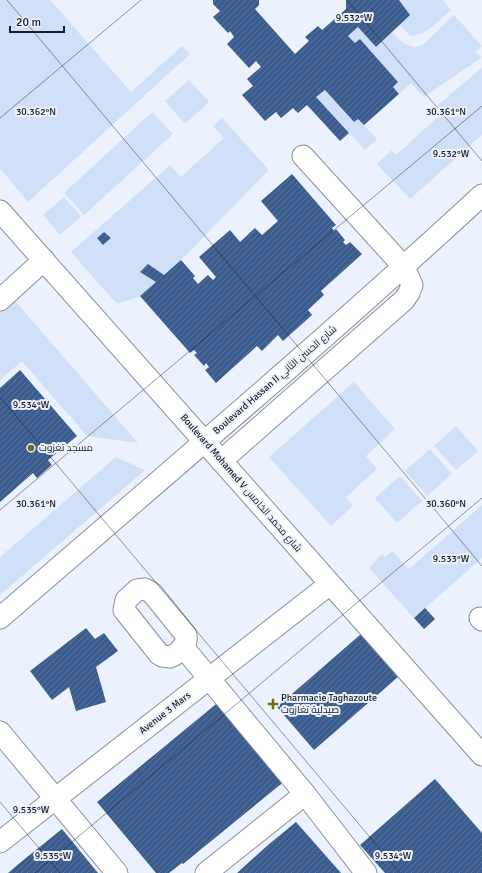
<svg xmlns="http://www.w3.org/2000/svg" width="482" height="873" font-family="Signika,Cairo,sans-serif">
<style>
.green{fill:#d0e0f9}
.building{fill:url(#building-hatch)}
.lines{fill:none;stroke-linecap:round;stroke-linejoin:round}
.minor-casing{stroke:#8a909a;stroke-width:23}
.minor{stroke:#fff;stroke-width:21}
.ticks{fill:none;stroke:#1b1e21;stroke-width:1;stroke-opacity:0.45}
.poi-dot{fill:#6f6c0b;stroke:#ebf2fd;stroke-width:1.5}
.labels{text-anchor:middle;dominant-baseline:central;stroke-width:4;stroke-linejoin:round;paint-order:stroke}
.street-label{font-size:10px;fill:#1b1e21;stroke:#ebf2fd}
.poi-label{font-size:10px;fill:#1b1e21;stroke:#ebf2fd;text-anchor:start}
.ticks-label{font-size:10px;text-anchor:middle;fill:#1b1e21;stroke:#ebf2fd;stroke-width:4;stroke-linejoin:round;paint-order:stroke}
</style>
<defs>
<pattern id="building-hatch" width="6" height="6" patternUnits="userSpaceOnUse"><rect width="6" height="6" fill="#3a5c8e"/><path d="M-1 1l2-2M0 6l6-6M5 7l2-2" fill="none" stroke="#5a749a"/></pattern>
</defs>
<rect width="100%" height="100%" fill="#ebf2fd"/>
<g class="green">
<path d="M0,0H50L131,92L182,46L190,54L28,202L0,168Z"/>
<path d="M399,0H443L451,10C440,19 426,36 411,36L399,25L410,15Z"/>
<path d="M454,15L482,46L475,52L482,57L424,97L411,83L399,94L393,87L398,82L360,39L355,43L348,36L358,27L376,47L392,32C402,43 410,51 424,44Z"/>
<path d="M482,68V135L410,199L377,164L392,150L396,155L440,115L434,108Z"/>
<path d="M189,80L209,102L185,124L165,101Z"/>
<path d="M325,90L354,122L358,119L377,139L365,150L316,97Z"/>
<path d="M152,112L173,134L84,215L64,193Z"/>
<path d="M222,118L269,170L181,260L164,275L148,265L140,271L156,282L140,296L117,304L71,252L170,165L181,177L224,138L213,126Z"/>
<path d="M64,197L81,216L60,235L43,215Z"/>
<path d="M10,295L138,443L87,436L22,361L0,380V304Z"/>
<path d="M354,382L395,429L366,456L377,469L346,497L353,506L331,526L269,457Z"/>
<path d="M456,426L478,451L456,470L434,446Z"/>
<path d="M430,449L452,474L427,496L405,471Z"/>
<path d="M116,457L145,470L0,595V557Z"/>
<path d="M400,476L422,501L397,523L375,498Z"/>
<path d="M482,505V558L414,618L369,568L382,554L385,557L392,551L409,569Z"/>
</g>
<g class="building">
<path d="M213,0H259V5L255,9L295,54L309,41L305,37L318,26L322,30L346,9V0H399L410,15L376,47L358,27L348,36L355,43L360,39L398,82L393,87L399,94L364,125L358,119L354,122L325,90L316,97L349,133L340,141L307,105L298,113L293,108L281,118L276,112L265,121L242,95L253,86L247,79L261,67L256,61L249,68L227,44L234,37L230,31L228,33L213,17L220,11L213,4Z"/>
<path d="M292,174L336,225L332,228L334,231L336,229L345,240L343,242L346,245L350,242L362,254L321,291L324,295L308,310L312,315L283,341L278,335L262,351L257,346L216,383L205,370L209,367L206,363L204,366L194,355L197,353L194,350L190,353L140,296L156,282L140,272L148,264L164,275L181,260L195,276L193,278L198,284L208,275L213,280L216,277L199,257L230,230L240,242L255,228L262,235L278,221L261,201Z"/>
<path d="M104,232L111,238L103,245L97,238Z"/>
<path d="M20,370L77,436L48,460L52,465L37,478L33,473L0,502V388Z"/>
<path d="M425,608L435,619L424,629L414,618Z"/>
<path d="M86,628L95,639L104,633L118,651L96,667L106,702L76,711L69,687L52,700L30,671Z"/>
<path d="M361,634L398,677L314,750L277,707Z"/>
<path d="M221,700L286,780L183,864L182,863L169,873H156L97,802Z"/>
<path d="M435,779L482,833V873H385L360,845Z"/>
<path d="M296,822L341,873H237L268,845Z"/>
<path d="M62,829L98,873H8L21,862Z"/>
</g>
<g class="lines">
<defs>
<g id="minor">
<path d="M0,211L482,755"/>
<path d="M0,300L44,260"/>
<path d="M221,461L404,300L409,293L412,285L404,267L303,156"/>
<path d="M145,589L152,593L186,635C188,645 178,654 170,657L162,656L159,654L124,610L126,600L137,590Z"/>
<path d="M0,618C162,478 325,340 482,195"/>
<path d="M480,618L482,620"/>
<path d="M183,647L305,794L366,873"/>
<path d="M0,732L117,873"/>
<path d="M0,842L330,584"/>
<path d="M206,873L305,794"/>
</g>
</defs>
<use href="#minor" class="minor-casing"/>
<use href="#minor" class="minor"/>
</g>
<path class="ticks" d="M7,0L482,566M347,0L482,161M0,118L141,0M0,397L400,873M0,510L482,106M0,802L60,873M35,873L482,498"/>
<g class="poi-dot">
<circle cx="31" cy="448" r="4"/>
<path d="M271 698h4v4h4v4h-4v4h-4v-4h-4v-4h4z"/>
</g>
<g class="labels">
<g class="street-label">
<text transform="translate(275 380) rotate(-41)">Boulevard Hassan II شارع الحسن الثاني</text>
<text transform="translate(241 483) rotate(49)">Boulevard Mohamed V شارع محمد الخامس</text>
<text transform="translate(165 713) rotate(-38)">Avenue 3 Mars</text>
</g>
<g class="poi-label">
<text x="39" y="448">مسجد تغزوت</text>
<text x="281" y="698">Pharmacie Taghazoute<tspan x="281" dy="12">صيدلية تغازوت</tspan></text>
</g>
</g>
<g class="ticks-label">
<text x="354" y="21">9.532°W</text>
<text x="36" y="115">30.362°N</text>
<text x="446" y="115">30.361°N</text>
<text x="451" y="157">9.532°W</text>
<text x="31" y="408">9.534°W</text>
<text x="36" y="507">30.361°N</text>
<text x="446" y="507">30.360°N</text>
<text x="451" y="562">9.533°W</text>
<text x="31" y="813">9.535°W</text>
<text x="53" y="859">9.535°W</text>
<text x="393" y="859">9.534°W</text>
</g>
<path d="M10 26v6h54v-6" fill="none" stroke="#1b1e21" stroke-width="2"/>
<text x="16" y="26" font-size="12" fill="#1b1e21" stroke="#ebf2fd" stroke-width="3" paint-order="stroke">20 m</text>
</svg>
